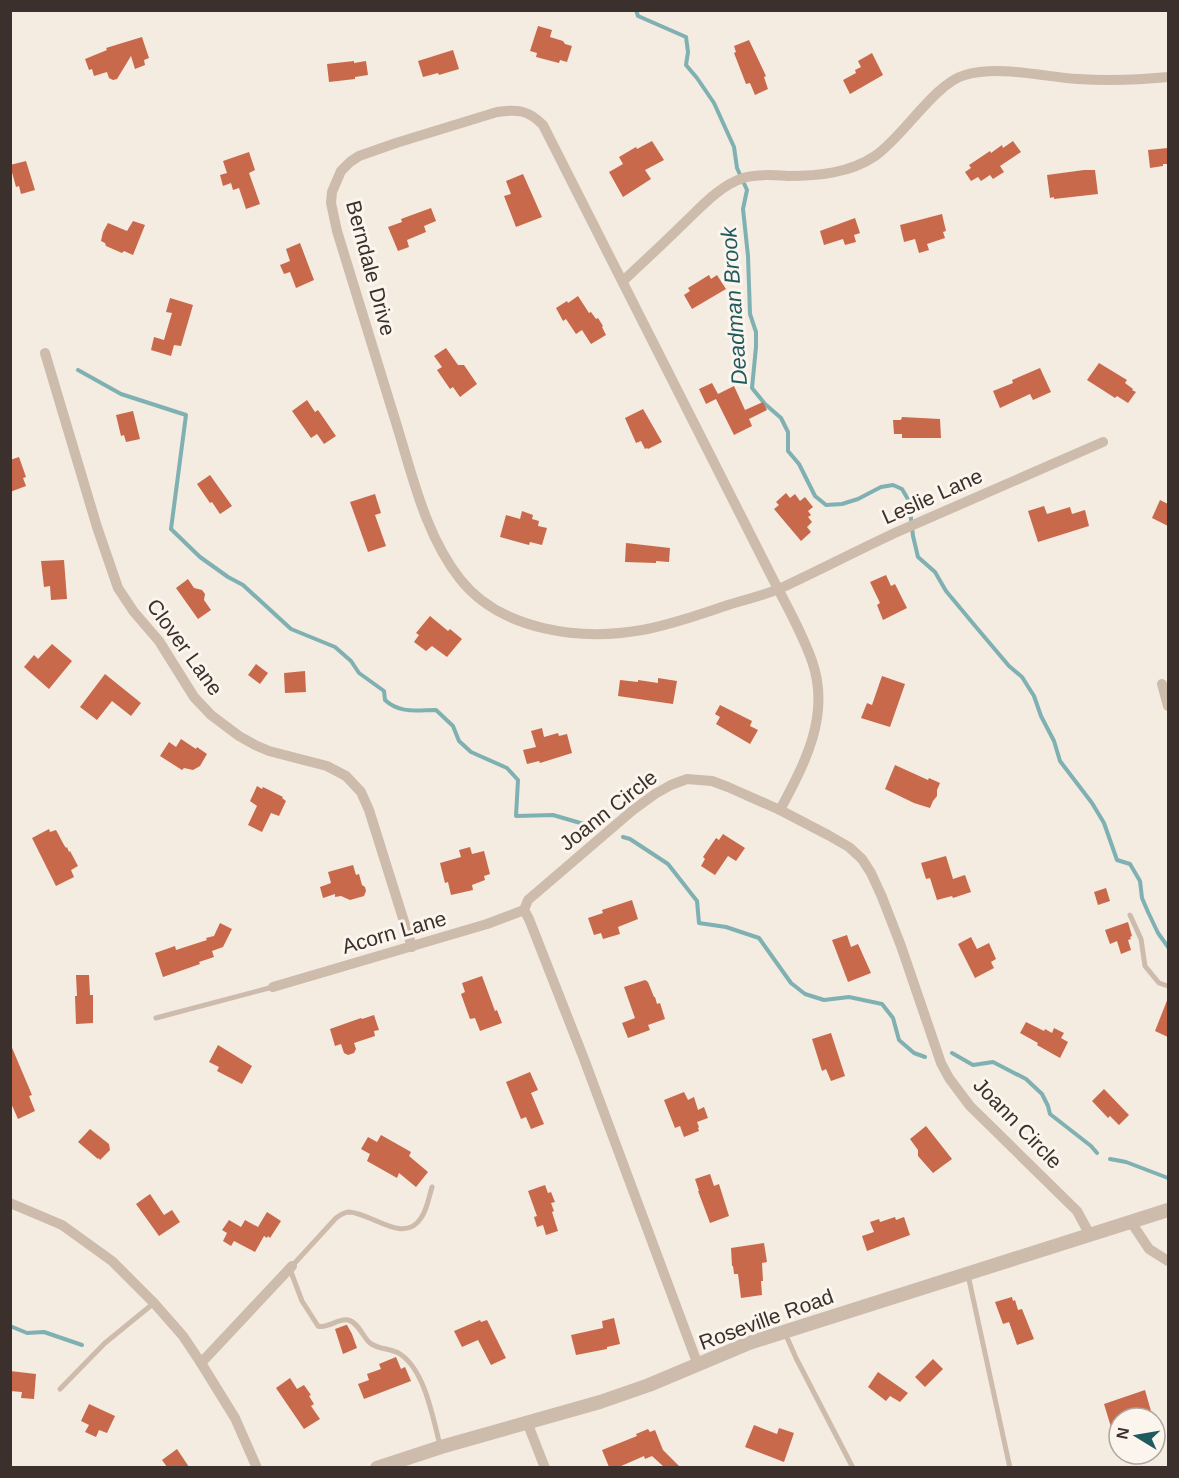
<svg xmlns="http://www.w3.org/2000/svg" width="1179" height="1478" font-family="Helvetica,sans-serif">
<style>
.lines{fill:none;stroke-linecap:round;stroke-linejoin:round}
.stream{stroke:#7fb0b2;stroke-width:4}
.building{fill:#c8694b}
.service{stroke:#cdbbac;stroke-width:5}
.minor{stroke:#cdbbac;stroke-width:10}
.tertiary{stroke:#cdbbac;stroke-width:14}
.labels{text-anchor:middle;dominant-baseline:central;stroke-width:6;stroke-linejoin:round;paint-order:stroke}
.street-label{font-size:21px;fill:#3b302b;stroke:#fbf5ee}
.water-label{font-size:22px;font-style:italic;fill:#1f5a5e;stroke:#fbf5ee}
</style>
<rect width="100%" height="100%" fill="#f4ebe1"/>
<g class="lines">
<g class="stream">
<path d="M636,10L638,16L686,37L688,52L686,65L697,78L714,103L734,147L737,168L747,190L743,209L748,256L750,314L756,332V347L752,388L765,404L781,418L788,432V451L799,464L815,496L826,505L842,504L858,499L881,487L893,485L902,489L909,501L913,536L918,557L935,572L946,591L976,627L1009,666L1022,677L1034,696L1041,716L1054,741L1060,761L1092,803L1104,823L1117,860L1130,864L1140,881L1142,898L1148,912L1158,933L1168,947"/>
<path d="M78,370L121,394L186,415L171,529L200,557L228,577L243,585L291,629L335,647L351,661L359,673L384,691L385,700C400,714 417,710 436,710L453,726L459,741L471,752L507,768L518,780L516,816L553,815L594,827"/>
<path d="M623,837L630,839L668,864L697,901L699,923L726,927L759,938L791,983L805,994L824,1000L849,997L882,1004L893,1018L899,1040L914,1053L925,1057"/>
<path d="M952,1053L973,1065L993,1062L1026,1079L1042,1094L1048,1106L1050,1114L1091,1146L1097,1153"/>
<path d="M1110,1159L1126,1162L1168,1178"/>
<path d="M10,1326L27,1333L44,1332L82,1345"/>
</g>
</g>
<g class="building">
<path d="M538,26L552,30L550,37L563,41L565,44L572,46L567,62L560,60L559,63L536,57L537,53L530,51Z"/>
<path d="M142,37L149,58L144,60L145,65L135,69L131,56L117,79L113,80L109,78L107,72L94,76L92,69L89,70L85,59L107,50L106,48Z"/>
<path d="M749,40L766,76L764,77L768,89L755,95L750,83L746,84L734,53L736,52L734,46Z"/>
<path d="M453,50L459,69L439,75L438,73L423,77L418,61Z"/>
<path d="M872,53L883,75L850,94L843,80L856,73L855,70L861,67L858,61Z"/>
<path d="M354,61V63L366,61L368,75L355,77V79L329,82L327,64Z"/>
<path d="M652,141L664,160L645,170L651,179L623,197L609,172L623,164L619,157L636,147L637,149Z"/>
<path d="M1013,141L1021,152L1000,166L1004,172L993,179L990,175L981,181L978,177L971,181L965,172L971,168L969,165L990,151L991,153L1002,145L1003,148Z"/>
<path d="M1168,148V164H1163V166L1150,168L1148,150Z"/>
<path d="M249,152L255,170L249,173L260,204L246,209L239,188L233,190L231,183L223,186L220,175L227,173L223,161Z"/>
<path d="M26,161L35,190L21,194L19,186L16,187L10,165Z"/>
<path d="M1084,170H1095L1098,194L1054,199V197L1050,198L1047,175Z"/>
<path d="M523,174L542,217L516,227L504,196L511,194L506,181Z"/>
<path d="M431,208L436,221L424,226L426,232L407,240L409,247L398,251L388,227L402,222L401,219Z"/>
<path d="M942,214L946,231L943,232L945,238L927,244L929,250L919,253L915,239L904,242L900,225Z"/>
<path d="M855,218L860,233L854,235L856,242L845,245L843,239L824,245L820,231Z"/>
<path d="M133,221L145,225L133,255L124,251L122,253L106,246L105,243L101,241L103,232L108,223L127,231Z"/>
<path d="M300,243L314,280L296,288L290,272L284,274L280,265L290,261L286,249Z"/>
<path d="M709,275L711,279L717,275L726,289L692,309L684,295L690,291L688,288Z"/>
<path d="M578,296L589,313L591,312L596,319L598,318L603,326L602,327L606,335L591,344L582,330L576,334L566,319L563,321L556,308L567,301L568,303Z"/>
<path d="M170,298L193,305L181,346L174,345L171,356L151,350L154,337L164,340L172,313L166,312Z"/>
<path d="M446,348L458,365H464L477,384L460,397L453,387L450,389L437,370L442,367L434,356Z"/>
<path d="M1099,363L1127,380L1125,383L1133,389L1132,390L1136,392L1128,403L1117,396L1115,398L1087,380Z"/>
<path d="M1040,368L1051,392L1033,400L1030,394L1000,408L993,391L1013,383L1012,380Z"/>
<path d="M712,383L718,394L734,386L745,410L763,402L767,410L749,419L752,426L734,435L716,399L706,404L699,389Z"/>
<path d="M307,400L315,412L318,410L336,436L324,444L317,434L311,438L292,411Z"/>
<path d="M643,409L662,442L648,449L647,448L645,449L641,441L636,443L625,418Z"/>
<path d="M133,411L140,439L126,442L124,435L121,436L116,415Z"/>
<path d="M902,417L940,419L941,438H902V434H894L893,420H901Z"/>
<path d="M19,457L26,477L23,478L26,486L10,492V460Z"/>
<path d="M210,475L232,506L220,514L212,502L210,503L197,484Z"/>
<path d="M786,493L790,498L795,494L800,501L805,497L813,507L808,511L811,515L808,517L812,522L807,527L811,532L801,541L774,509L779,505L776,502Z"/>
<path d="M375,494L381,513L375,515L386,546L368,552L350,502Z"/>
<path d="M1160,500L1168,504V526L1152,518Z"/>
<path d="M1044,506L1047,514L1070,507L1072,514L1085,510L1089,526L1038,542L1028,511Z"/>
<path d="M522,511L533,515L532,519L539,521L538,526L547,528L542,545L530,542L529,545L500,537L506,515L520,519Z"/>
<path d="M626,543L670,548L669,562L656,561V563L625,562Z"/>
<path d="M64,560L67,599L51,600L50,586L44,587L41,561Z"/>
<path d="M886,575L891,586L895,584L907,608L883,620L877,605L880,603L870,582Z"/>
<path d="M188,579L194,588L202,590L205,594L204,600L211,610L198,619L176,588Z"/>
<path d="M430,616L448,631L450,629L462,639L447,657L432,646L426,651L414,642L419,635L416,633Z"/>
<path d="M52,644L72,661L49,689L24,667L34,655L38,659Z"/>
<path d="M256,664L268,673L260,684L248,675Z"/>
<path d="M305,671L306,692L285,693L284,673Z"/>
<path d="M105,674L141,703L131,716L112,701L97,720L80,707Z"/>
<path d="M882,676L905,684L890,727L861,718L867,703L872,705Z"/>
<path d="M658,678L677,681L673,704L618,696L620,680L638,682V680L658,683Z"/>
<path d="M720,705L752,721L750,726L758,730L750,744L716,724L720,717L715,714Z"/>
<path d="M542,728L544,737L558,733L559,736L567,734L572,753L540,763L539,761L527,764L523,750L536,747L531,731Z"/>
<path d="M181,739L196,749L197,747L207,754L200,766L193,770L184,768L182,770L160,756L169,742L176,747Z"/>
<path d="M895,765L928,780L929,778L940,783L937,790V796L933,801L930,808L914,803L885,789Z"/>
<path d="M257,786L262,789L263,787L283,797L282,798L286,801L279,816L271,813L262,832L248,825L257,806L250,801Z"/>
<path d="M49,829L50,832L56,830L64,845L66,848L67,847L69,852L70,851L78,866L71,870L74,877L56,886L32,838Z"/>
<path d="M723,834L745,848L736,861L728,856L715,875L701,866L705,859L703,857L716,838L719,840Z"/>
<path d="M470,847L472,854L484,851L490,874L484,876L485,880L472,885L473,890L451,895L448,882L445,883L440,863L461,857L459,850Z"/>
<path d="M946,856L953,879L965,875L971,892L953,898L952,896L937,900L930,878L926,879L921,863Z"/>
<path d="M353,865L356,875L359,874L362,885L365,887L366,891L364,896L350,900L341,896L335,897V894L323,898L320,887L331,883L328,872Z"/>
<path d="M1106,888L1110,901L1098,905L1094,892Z"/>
<path d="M632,900L638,919L618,927L620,934L603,939L601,933L594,935L588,918L603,913L602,910Z"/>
<path d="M1128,922L1132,936L1130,937L1131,939L1128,940L1131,950L1121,954L1117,941L1110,944L1105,930Z"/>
<path d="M220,923L232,929L223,947L212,951L214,957L199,962L200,964L163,977L155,953L175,946L176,950L207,940L206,938L214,936Z"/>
<path d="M847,935L851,947L858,944L871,973L848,982L832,940Z"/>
<path d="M971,937L977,949L989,943L996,959L991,962L994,968L975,978L958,944Z"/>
<path d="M76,975H89L90,995H93V1023L76,1024L75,996H77Z"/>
<path d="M482,976L495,1011L497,1010L502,1023L480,1031L475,1018L470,1019L461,994L465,992L462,983Z"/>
<path d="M645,980L648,982L654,997H655L657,1004L660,1003L665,1019L648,1025L650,1030L628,1038L622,1023L635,1018L624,987Z"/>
<path d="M1168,998V1037L1155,1031Z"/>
<path d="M374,1015L379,1030L374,1031L375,1036L354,1043L356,1049L354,1053L348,1055L344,1053L341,1044L335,1046L330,1029L361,1018L362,1019Z"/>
<path d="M1026,1022L1044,1031L1045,1029L1052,1033L1054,1028L1064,1033L1061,1038L1068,1042L1060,1058L1037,1045L1038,1043L1020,1033Z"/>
<path d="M831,1033L845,1076L831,1081L826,1069L822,1071L812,1039Z"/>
<path d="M10,1043L32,1095L29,1096L35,1111L18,1119L10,1101Z"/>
<path d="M218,1045L252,1066L242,1084L217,1071L219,1067L209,1062Z"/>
<path d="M530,1072L538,1090L531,1093L544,1124L531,1129L526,1117L521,1119L506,1082Z"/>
<path d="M1104,1089L1129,1115L1119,1125L1110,1116L1108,1118L1092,1101Z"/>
<path d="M684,1092L688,1100L694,1097L698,1110L704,1107L708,1118L697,1122L699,1127L698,1128L699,1131L684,1137L680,1126L675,1128L664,1100Z"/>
<path d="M926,1126L952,1159L933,1173L918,1156V1150L910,1139Z"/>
<path d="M90,1129L109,1144L110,1150L100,1160L99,1158L98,1159L78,1142Z"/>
<path d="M381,1135L411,1152L409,1156L428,1172L416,1187L399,1173L397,1178L367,1161L370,1154L361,1149L368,1137L377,1142Z"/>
<path d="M710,1174L714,1186L719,1184L729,1216L710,1223L698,1191H699L695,1179Z"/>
<path d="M545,1185L548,1193L551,1192L555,1202L551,1203L554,1211L552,1212L558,1231L546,1235L543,1225L537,1227L534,1217L537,1216L528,1191Z"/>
<path d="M150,1194L164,1215L172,1210L180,1222L159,1236L136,1204Z"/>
<path d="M267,1212L281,1221L270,1238L268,1236L267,1238L264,1236L255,1252L234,1241L231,1246L223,1241L227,1233L222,1230L229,1220L241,1227L245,1220L258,1227Z"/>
<path d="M895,1217L896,1220L904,1217L910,1235L867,1251L862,1236L874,1232L870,1222L879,1219L880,1222Z"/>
<path d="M764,1243L767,1262L762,1263L763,1281H761L762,1295L741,1298L738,1274H734L733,1266H732L731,1248Z"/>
<path d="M1012,1297L1013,1301L1015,1300L1018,1310L1022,1309L1034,1339L1017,1345L1009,1322L1003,1324L995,1302Z"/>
<path d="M614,1318L620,1344L607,1347V1349L576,1355L571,1335L603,1328L602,1321Z"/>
<path d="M480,1320L481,1322L487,1320L506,1358L491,1365L478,1340L462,1347L454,1331Z"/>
<path d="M346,1325H347L352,1334L357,1348L343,1354L335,1329Z"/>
<path d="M396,1357L401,1369L405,1367L411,1381L364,1399L358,1384L369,1380L367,1374L381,1369L379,1364Z"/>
<path d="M933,1359L943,1369L925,1387L915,1377Z"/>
<path d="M10,1371L36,1374L34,1399L21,1398L22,1392L10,1391Z"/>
<path d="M878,1372L908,1393L900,1402L890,1396L886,1401L868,1387Z"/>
<path d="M290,1378L297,1389L304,1385L311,1395L309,1396L314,1404L311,1406L320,1419L304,1429L276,1388Z"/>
<path d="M1145,1390L1153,1418H1119V1424L1111,1427L1104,1404Z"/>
<path d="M89,1404L115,1416L107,1433L99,1430L96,1437L85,1432L89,1425L81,1421Z"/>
<path d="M754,1425L777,1434L779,1428L794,1433L784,1462L745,1447Z"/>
<path d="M648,1429L650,1432L655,1430L663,1450L680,1467H664L652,1456L645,1459L644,1456L619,1467H609L602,1450L637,1436L636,1434Z"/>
<path d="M177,1449L189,1467H167L162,1460Z"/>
</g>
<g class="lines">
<g class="service">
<path d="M1130,915L1141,939L1145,966L1159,983L1168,986"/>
<path d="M156,1018L273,987"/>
<path d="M432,1187C429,1197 427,1210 421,1218C404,1245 372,1213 349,1212C344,1212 340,1215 336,1218L292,1266L291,1272L302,1301L318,1326C328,1329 338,1318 348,1320C358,1322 363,1337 370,1343C379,1350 391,1348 400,1354C425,1370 433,1419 440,1445"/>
<path d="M968,1275L1010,1468"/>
<path d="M785,1333L796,1358L853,1468"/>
<path d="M60,1389L105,1343L154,1303"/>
</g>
<g class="minor">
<path d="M623,281C643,262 663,244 682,225C700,208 719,186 743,178C757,174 773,175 788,176C818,176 850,173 875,156C903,137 935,83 965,75C1000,65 1043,77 1078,79C1109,81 1138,80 1168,77"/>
<path d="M45,353L97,527L118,588L134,612L159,641L194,697L211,715L239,736L255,745L269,751L327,766L346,776L361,792L369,810L412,947"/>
<path d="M1162,684L1168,706"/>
<path d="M780,810C805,763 831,715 812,661C803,636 791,613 778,589L543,125C528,110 518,109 497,112L396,143L359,156L350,162L341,171L332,192L331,203L337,231C357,296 377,361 397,426C413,478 426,536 460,579C501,631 581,641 642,630C670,625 698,615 725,606C743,600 763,596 781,588C820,570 858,550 897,532C966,502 1035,472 1103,442"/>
<path d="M273,987L487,924L524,910"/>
<path d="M10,1203L62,1225L112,1261L154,1303L183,1336L201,1363L235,1418L257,1468"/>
<path d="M1131,1222L1149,1249L1168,1261"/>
<path d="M201,1363L292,1266"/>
<path d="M698,1365L584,1059L529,919L524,910L528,900L633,810L655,794L671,785L687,779L712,781L728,787L780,810L828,835L849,847L862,859L871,873L882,897L901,946L941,1063L949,1078L970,1106L1077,1211L1090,1235"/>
<path d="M527,1422L545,1468"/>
</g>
<path class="tertiary" d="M377,1468L441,1447L600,1402L649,1385L749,1343L1168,1210"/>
</g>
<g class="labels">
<g class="street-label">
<text transform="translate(371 268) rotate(75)">Berndale Drive</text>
<text transform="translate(932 496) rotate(-24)">Leslie Lane</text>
<text transform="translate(185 647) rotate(54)">Clover Lane</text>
<text transform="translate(608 810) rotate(-38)">Joann Circle</text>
<text transform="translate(394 932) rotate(-16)">Acorn Lane</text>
<text transform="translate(1018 1123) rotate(46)">Joann Circle</text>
<text transform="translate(766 1319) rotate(-20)">Roseville Road</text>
</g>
<g class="water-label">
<text transform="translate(734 306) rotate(-94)">Deadman Brook</text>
</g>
</g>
<rect width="1179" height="1478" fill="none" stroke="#3b302b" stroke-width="24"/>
<g transform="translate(1137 1436) rotate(281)"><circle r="28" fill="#fbf5ee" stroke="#aea6a0" stroke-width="1.5"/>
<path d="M0-4.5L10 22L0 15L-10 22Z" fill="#1f5a5e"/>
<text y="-9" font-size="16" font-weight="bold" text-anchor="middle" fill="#3b302b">N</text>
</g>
</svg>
